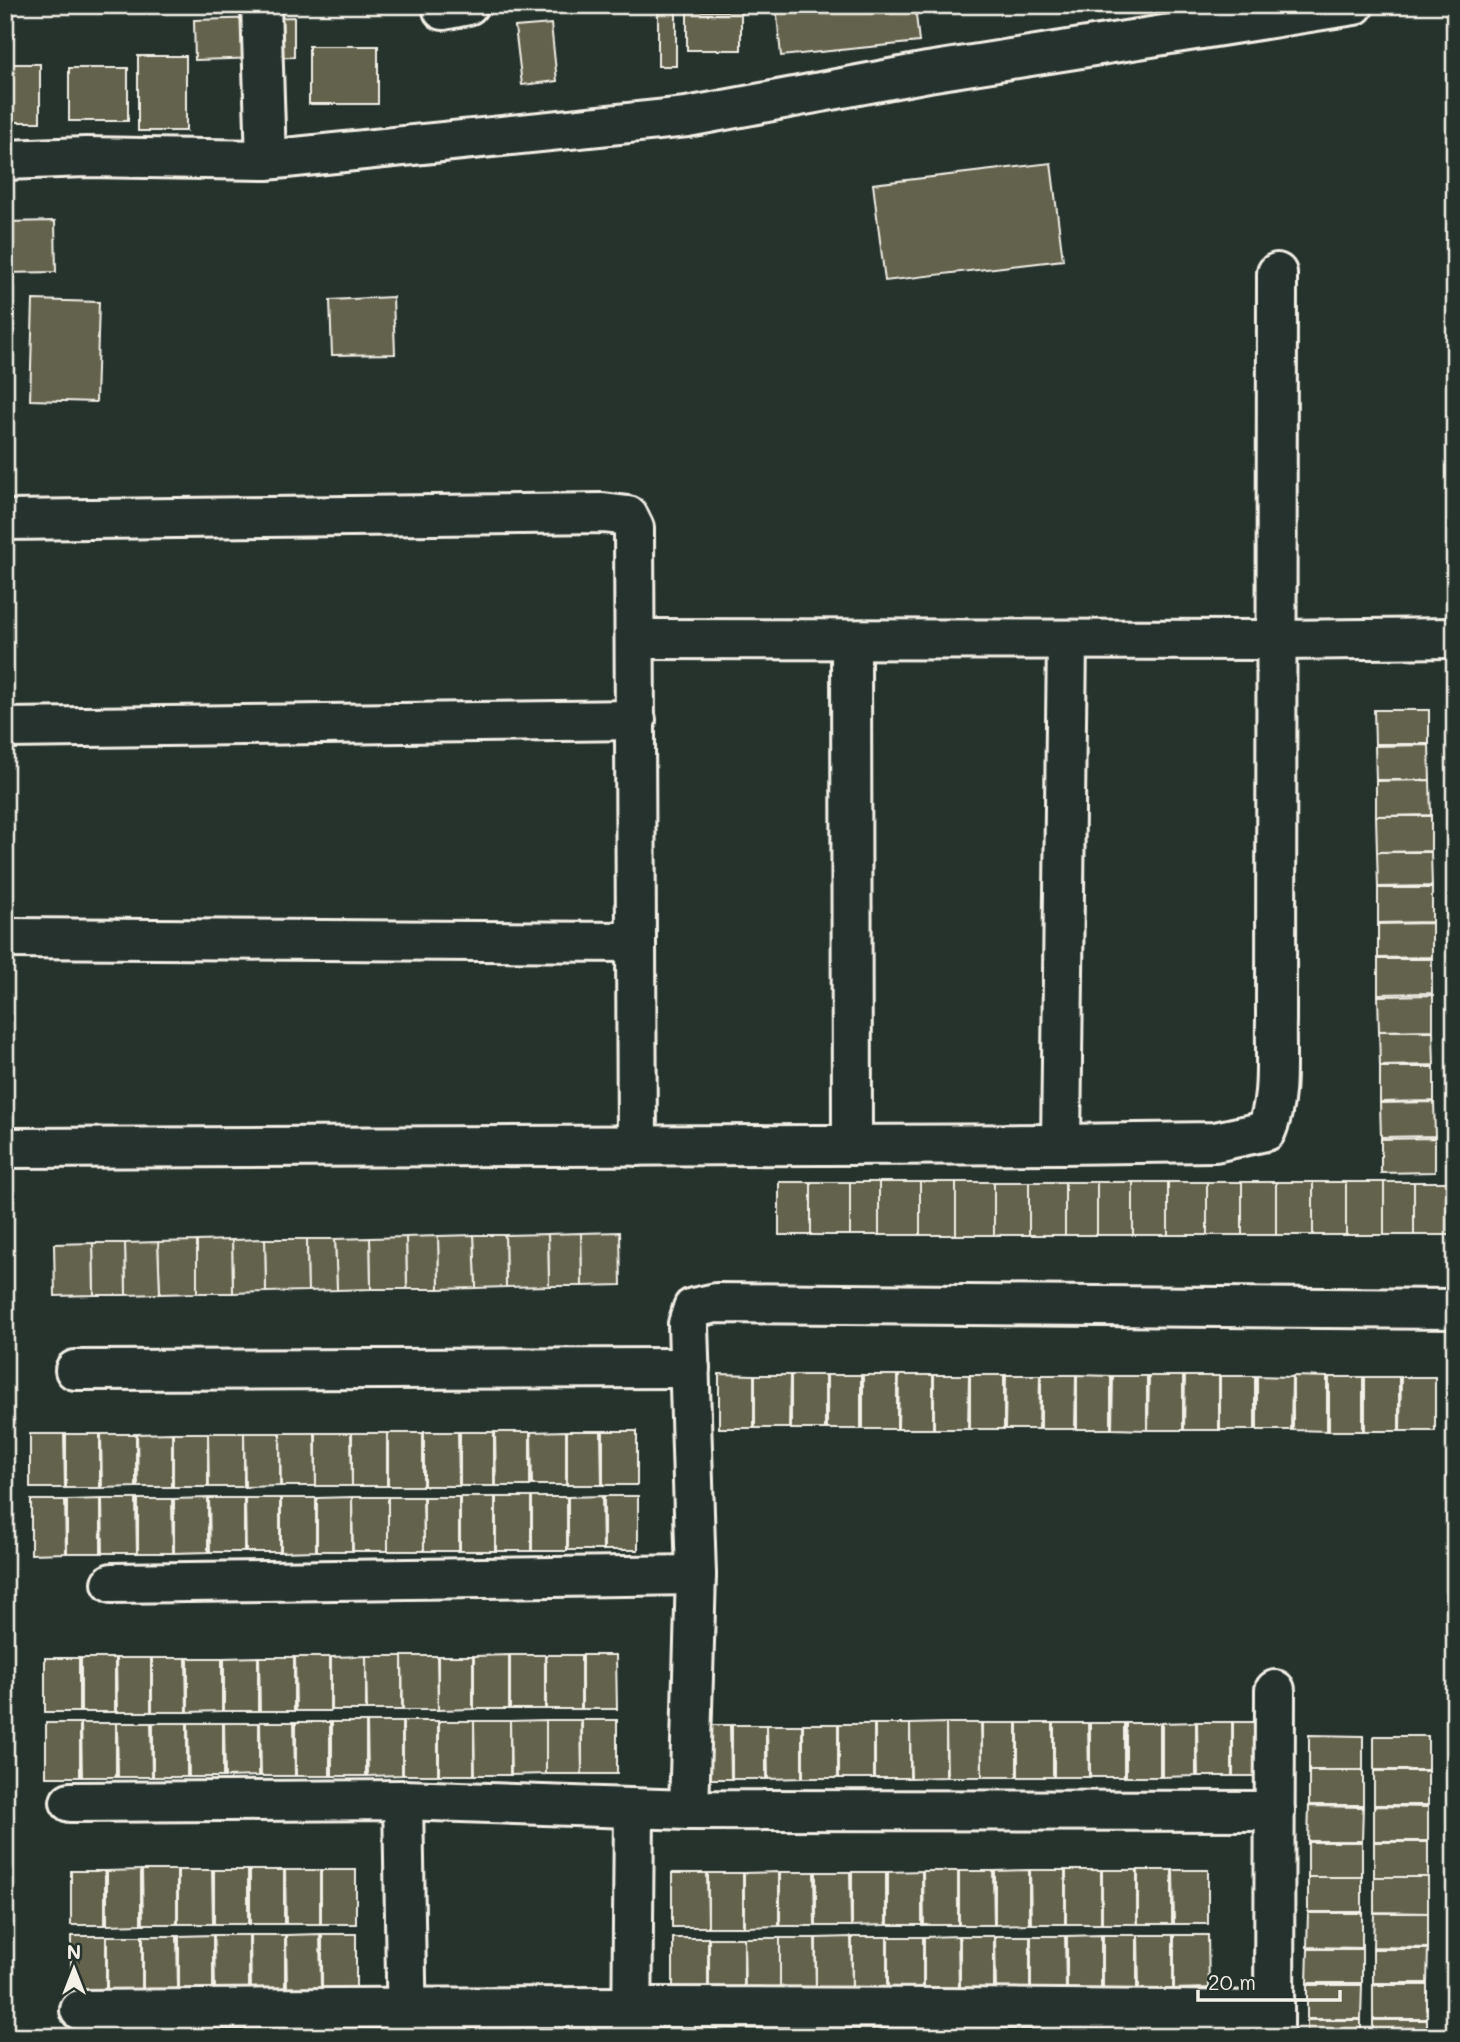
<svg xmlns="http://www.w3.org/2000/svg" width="1460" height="2042" font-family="Mali,sans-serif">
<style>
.building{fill:#63624d;stroke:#f4f1e8;stroke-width:2}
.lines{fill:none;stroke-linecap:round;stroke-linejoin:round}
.street-casing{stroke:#f4f1e8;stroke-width:44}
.street{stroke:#26332d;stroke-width:38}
</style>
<rect width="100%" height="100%" fill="#26332d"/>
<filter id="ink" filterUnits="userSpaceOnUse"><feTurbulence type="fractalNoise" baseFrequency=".0143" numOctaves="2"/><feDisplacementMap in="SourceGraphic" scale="14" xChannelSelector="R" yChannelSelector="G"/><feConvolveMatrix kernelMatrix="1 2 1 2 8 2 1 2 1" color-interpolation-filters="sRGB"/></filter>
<g filter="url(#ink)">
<g class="building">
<path d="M776,5H915L919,42L781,56Z"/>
<rect x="658" y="7" width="18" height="59"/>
<rect x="687" y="11" width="54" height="39"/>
<path d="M294,17V57L195,60L194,20Z"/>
<path d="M551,24L557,81L522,85L515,27Z"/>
<rect x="309" y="46" width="69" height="58"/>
<rect x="138" y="56" width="48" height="75"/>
<rect x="5" y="64" width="35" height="58"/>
<rect x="69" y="68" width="59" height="53"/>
<path d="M1051,163L1063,260L885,281L873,184Z"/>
<path d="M55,221L56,272L6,273L5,222Z"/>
<path d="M393,297L395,354L332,355L330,300Z"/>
<path d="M33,300L99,302L96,402L30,400Z"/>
<path d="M1374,710H1429V744H1375Z"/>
<path d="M1429,745L1430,780H1376L1375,746Z"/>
<path d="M1430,780L1431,815L1376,816V781Z"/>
<path d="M1376,816H1431V851L1377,852Z"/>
<path d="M1377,852H1431L1432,886L1378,887Z"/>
<path d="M1378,888H1432V922L1378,923Z"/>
<path d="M1432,923V957L1378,958V924Z"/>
<path d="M1378,959H1432V993L1378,994Z"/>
<path d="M1433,995V1030L1379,1031L1378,996Z"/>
<path d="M1379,1031H1433L1434,1065L1380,1066Z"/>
<path d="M1380,1067H1434V1101L1380,1102Z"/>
<path d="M1434,1102L1435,1136L1381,1137L1380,1103Z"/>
<path d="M1435,1138V1172L1381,1173V1139Z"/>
<rect x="779" y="1182" width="32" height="53"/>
<rect x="811" y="1182" width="39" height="53"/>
<rect x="850" y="1182" width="29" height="53"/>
<rect x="879" y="1182" width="41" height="53"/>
<rect x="920" y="1182" width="36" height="53"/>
<rect x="956" y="1182" width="38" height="53"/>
<rect x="994" y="1182" width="35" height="53"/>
<rect x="1029" y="1182" width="36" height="53"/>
<rect x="1065" y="1182" width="32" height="53"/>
<rect x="1097" y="1182" width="36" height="53"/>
<rect x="1133" y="1182" width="35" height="53"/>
<rect x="1168" y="1182" width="39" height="53"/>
<rect x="1207" y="1182" width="35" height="53"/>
<rect x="1242" y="1182" width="34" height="53"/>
<rect x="1276" y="1182" width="37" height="53"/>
<rect x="1313" y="1182" width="33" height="53"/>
<rect x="1346" y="1182" width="38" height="53"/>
<rect x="1384" y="1182" width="30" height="53"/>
<rect x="1414" y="1182" width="41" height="53"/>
<path d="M620,1232L621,1285L582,1286L581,1233Z"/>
<path d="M581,1233L582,1286H549L548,1234Z"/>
<path d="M548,1234L549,1286L506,1287L505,1235Z"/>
<path d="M474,1235H505L506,1287L476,1288Z"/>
<path d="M474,1235L476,1288L439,1289L438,1236Z"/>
<path d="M438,1236L439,1289H407L406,1237Z"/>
<path d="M406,1237L407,1289H371L370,1238Z"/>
<path d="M370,1238L371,1289L337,1290L335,1239Z"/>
<path d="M265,1239H307L308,1291L266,1292Z"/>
<path d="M265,1239L266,1292L233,1293L232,1240Z"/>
<path d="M307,1239H335L337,1290L308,1291Z"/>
<path d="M232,1240L233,1293H197V1241Z"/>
<path d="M197,1241V1293L160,1294L158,1242Z"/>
<path d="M158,1242L160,1294L126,1295L125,1243Z"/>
<path d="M93,1243H125L126,1295H94Z"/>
<path d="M93,1243L94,1295L55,1296L54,1244Z"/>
<path d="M719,1374L754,1375V1428H719Z"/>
<path d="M755,1375H790L789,1428H755Z"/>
<rect x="791" y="1375" width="34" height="54"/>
<rect x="827" y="1375" width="34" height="54"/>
<rect x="863" y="1375" width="34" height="54"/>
<path d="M899,1375H933V1429H898Z"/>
<path d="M934,1375H969L968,1429H934Z"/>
<rect x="970" y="1375" width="34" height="54"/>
<path d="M1006,1375H1040L1039,1429H1005Z"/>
<path d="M1041,1375H1076L1075,1429H1041Z"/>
<path d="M1077,1375L1111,1376V1429H1077Z"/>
<path d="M1113,1376H1147V1430L1112,1429Z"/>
<path d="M1149,1376H1183V1430H1148Z"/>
<path d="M1185,1376H1219V1430H1184Z"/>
<rect x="1220" y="1376" width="35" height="54"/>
<path d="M1257,1376L1292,1377L1291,1430H1257Z"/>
<path d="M1293,1376L1327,1377V1431L1293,1430Z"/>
<rect x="1329" y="1377" width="34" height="54"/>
<rect x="1365" y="1377" width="34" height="54"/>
<path d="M1401,1377H1435V1431H1400Z"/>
<path d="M566,1431V1485H532L531,1432Z"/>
<path d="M567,1431H601L602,1485H567Z"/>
<rect x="603" y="1431" width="34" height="54"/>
<path d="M424,1432H458L459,1486H424Z"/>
<rect x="460" y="1432" width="34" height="54"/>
<path d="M495,1432H530V1486H496Z"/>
<path d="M172,1433V1487H138L137,1434Z"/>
<rect x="173" y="1433" width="35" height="54"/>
<path d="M208,1433H244V1487H209Z"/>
<path d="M244,1433H280V1486L245,1487Z"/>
<path d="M280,1433H315L316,1486H281Z"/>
<path d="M316,1433H351L352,1486H316Z"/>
<rect x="352" y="1433" width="35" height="53"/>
<rect x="388" y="1433" width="35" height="53"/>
<path d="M30,1434H64L65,1488H30Z"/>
<rect x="66" y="1434" width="34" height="54"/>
<path d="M101,1434H136V1487L102,1488Z"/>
<path d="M602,1496L603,1550H568V1497Z"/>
<rect x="604" y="1496" width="34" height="54"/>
<path d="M352,1497H388V1551H353Z"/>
<path d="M352,1497V1551H317V1498Z"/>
<path d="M388,1497H423L424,1551H388Z"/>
<rect x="424" y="1497" width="35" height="54"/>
<rect x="460" y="1497" width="35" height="54"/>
<rect x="496" y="1497" width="35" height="54"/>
<rect x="532" y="1497" width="35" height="54"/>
<path d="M208,1498V1552L174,1553V1499Z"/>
<path d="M209,1498H244V1552H210Z"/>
<path d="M245,1498H280V1552H246Z"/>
<path d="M281,1498H316V1551L281,1552Z"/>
<path d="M101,1499V1553H67V1500Z"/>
<path d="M102,1499H136L137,1553H103Z"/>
<path d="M138,1499H172L173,1553H138Z"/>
<path d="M31,1500H65L66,1553L31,1554Z"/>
<path d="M509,1655V1709H474V1656Z"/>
<rect x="510" y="1655" width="35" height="54"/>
<rect x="546" y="1655" width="35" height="54"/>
<path d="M582,1655H616L617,1709H582Z"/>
<path d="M366,1656V1710H331V1657Z"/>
<path d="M366,1656H402V1710H367Z"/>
<path d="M402,1656H437L438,1710H403Z"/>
<path d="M438,1656H473V1709L438,1710Z"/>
<path d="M258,1657V1711H224V1658Z"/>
<path d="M259,1657H294V1711H260Z"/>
<path d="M295,1657H330V1711H296Z"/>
<rect x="45" y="1658" width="34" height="54"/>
<rect x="81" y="1658" width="34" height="54"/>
<path d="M116,1658H151V1712H117Z"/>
<path d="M152,1658H186L187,1712H152Z"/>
<path d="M188,1658H222V1711L188,1712Z"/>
<path d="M546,1720H581L582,1774H546Z"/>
<path d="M546,1720V1774L511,1775L510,1721Z"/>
<rect x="582" y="1720" width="35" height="54"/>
<rect x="403" y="1721" width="35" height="54"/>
<rect x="439" y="1721" width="35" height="54"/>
<path d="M474,1721H510V1775H475Z"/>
<path d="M260,1722H294L295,1776H261Z"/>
<rect x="296" y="1722" width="34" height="54"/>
<rect x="332" y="1722" width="34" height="54"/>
<path d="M367,1722H402V1775L368,1776Z"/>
<path d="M1196,1722V1776L1162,1777V1723Z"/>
<path d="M1197,1722H1232V1776H1198Z"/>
<path d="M1233,1722H1267L1268,1776H1233Z"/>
<rect x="46" y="1723" width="34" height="54"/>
<path d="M81,1723H116V1777H82Z"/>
<path d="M117,1723H151L152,1777H118Z"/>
<rect x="153" y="1723" width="34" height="54"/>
<path d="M188,1723H223V1777H189Z"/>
<path d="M224,1723H259V1776L225,1777Z"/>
<path d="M946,1723V1777L911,1778L910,1724Z"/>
<path d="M946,1723H981L982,1777H947Z"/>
<rect x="982" y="1723" width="35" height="54"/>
<rect x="1018" y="1723" width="35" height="54"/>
<path d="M1054,1723H1088L1089,1777H1054Z"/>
<rect x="1090" y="1723" width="34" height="54"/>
<rect x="1126" y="1723" width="34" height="54"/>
<rect x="803" y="1724" width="35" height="54"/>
<rect x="839" y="1724" width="35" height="54"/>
<rect x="875" y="1724" width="35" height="54"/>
<path d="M696,1725H730L731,1779H696Z"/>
<rect x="732" y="1725" width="34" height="54"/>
<path d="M767,1725H802V1778L768,1779Z"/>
<path d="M1309,1735L1363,1736V1770H1309Z"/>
<rect x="1374" y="1736" width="54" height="34"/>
<rect x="1309" y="1771" width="54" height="34"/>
<rect x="1374" y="1771" width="54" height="34"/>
<path d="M1309,1806L1363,1807L1362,1841H1308Z"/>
<path d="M1374,1806L1428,1807V1841H1374Z"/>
<rect x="1308" y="1842" width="54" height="35"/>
<rect x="1374" y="1842" width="54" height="35"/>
<path d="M141,1870V1924L107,1925V1871Z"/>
<path d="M142,1870H177V1924H143Z"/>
<path d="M178,1870H212L213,1924H178Z"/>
<rect x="214" y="1870" width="34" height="54"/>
<rect x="250" y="1870" width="34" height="54"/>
<path d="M285,1870H320V1924H286Z"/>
<rect x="321" y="1870" width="35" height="54"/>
<path d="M1029,1870V1924L995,1925V1871Z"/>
<path d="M1030,1870H1065V1924H1031Z"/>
<rect x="1066" y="1870" width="35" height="54"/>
<rect x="1102" y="1870" width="35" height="54"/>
<rect x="1138" y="1870" width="34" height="54"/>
<path d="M1173,1870H1208V1924H1174Z"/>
<rect x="71" y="1871" width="34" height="54"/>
<path d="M922,1871V1925H888V1872Z"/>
<path d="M923,1871H958V1925H924Z"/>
<path d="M959,1871H993L994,1925H959Z"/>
<path d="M779,1872V1926L744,1927V1873Z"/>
<path d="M780,1872H814L815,1926H780Z"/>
<path d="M816,1872H850L851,1926H816Z"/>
<path d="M852,1872H886V1925L852,1926Z"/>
<path d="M672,1873H707L708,1927H672Z"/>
<rect x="708" y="1873" width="35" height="54"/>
<rect x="1308" y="1877" width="54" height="35"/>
<path d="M1374,1877H1428V1913L1374,1912Z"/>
<path d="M1308,1913H1362V1948L1307,1947Z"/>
<path d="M1374,1913H1428V1948L1373,1947Z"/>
<path d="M320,1934L321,1988L287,1989L286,1935Z"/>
<rect x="322" y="1934" width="34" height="54"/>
<path d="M213,1935V1989H179V1936Z"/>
<path d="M214,1935H249V1989H215Z"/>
<path d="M250,1935H285V1989H251Z"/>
<path d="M1101,1935V1989H1067V1936Z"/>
<rect x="1103" y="1935" width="34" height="54"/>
<path d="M1138,1935H1173V1989H1139Z"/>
<path d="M1174,1935H1208L1209,1988L1174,1989Z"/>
<rect x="71" y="1936" width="35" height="54"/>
<rect x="107" y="1936" width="35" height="54"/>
<path d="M143,1936H177L178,1989L143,1990Z"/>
<path d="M958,1936L959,1990L924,1991V1937Z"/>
<rect x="960" y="1936" width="34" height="54"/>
<path d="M995,1936H1030V1990H996Z"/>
<path d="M1031,1936H1065L1066,1989L1031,1990Z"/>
<path d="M851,1937L852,1991H816V1938Z"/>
<rect x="852" y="1937" width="35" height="54"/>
<rect x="888" y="1937" width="35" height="54"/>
<rect x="673" y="1938" width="35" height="54"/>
<rect x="709" y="1938" width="35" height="54"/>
<path d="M744,1938H780V1992H745Z"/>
<path d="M780,1938H815L816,1991L780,1992Z"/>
<path d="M1308,1949H1362V1983H1307Z"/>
<path d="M1373,1949H1428L1427,1983H1373Z"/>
<path d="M1307,1985H1362L1361,2019H1307Z"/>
<rect x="1373" y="1985" width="54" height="34"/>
<rect x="1307" y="2020" width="54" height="17"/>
<rect x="1373" y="2020" width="54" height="17"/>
</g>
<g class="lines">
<defs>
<g id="street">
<path d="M261,5L266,160"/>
<path d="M443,5V10L468,5"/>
<path d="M5,160L86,157L266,160L687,117L928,72L1354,5"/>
<path d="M5,520L603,513L628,516L634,528L637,1146"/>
<path d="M636,639L1277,640L1455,638"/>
<path d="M851,640L852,1145"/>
<path d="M5,728L636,720"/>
<path d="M5,938L636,942"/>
<path d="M1061,1144L1067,640"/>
<path d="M5,1148L1061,1144L1215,1142L1266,1131C1280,1099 1275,1056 1276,1020L1277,273"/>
<path d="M75,1370L690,1368"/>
<path d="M112,1583L696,1575"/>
<path d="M403,1800L407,2037"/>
<path d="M70,1802L403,1800L689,1810L1275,1811"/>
<path d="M689,1810L696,1575L688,1324L693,1308L716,1303L1455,1309"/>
<path d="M80,2010C478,2006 876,2006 1273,2011"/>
<path d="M1274,2035L1275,1690"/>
<path d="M632,2037L634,1809"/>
</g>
</defs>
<use href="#street" class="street-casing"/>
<use href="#street" class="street"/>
</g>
</g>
<rect width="1460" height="2042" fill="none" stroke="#26332d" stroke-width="28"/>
<rect x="14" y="14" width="1432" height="2014" fill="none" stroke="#f4f1e8" stroke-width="2.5" filter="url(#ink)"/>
<g transform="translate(74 1969)" stroke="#26332d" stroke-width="5" paint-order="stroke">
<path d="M0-5L12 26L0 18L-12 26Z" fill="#f4f1e8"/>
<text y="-10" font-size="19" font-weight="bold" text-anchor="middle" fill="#f4f1e8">N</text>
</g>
<path d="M1198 1990v10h142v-10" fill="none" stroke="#f4f1e8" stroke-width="3.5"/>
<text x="1208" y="1990" font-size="21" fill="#f4f1e8" stroke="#26332d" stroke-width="5" paint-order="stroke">20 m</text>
</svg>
